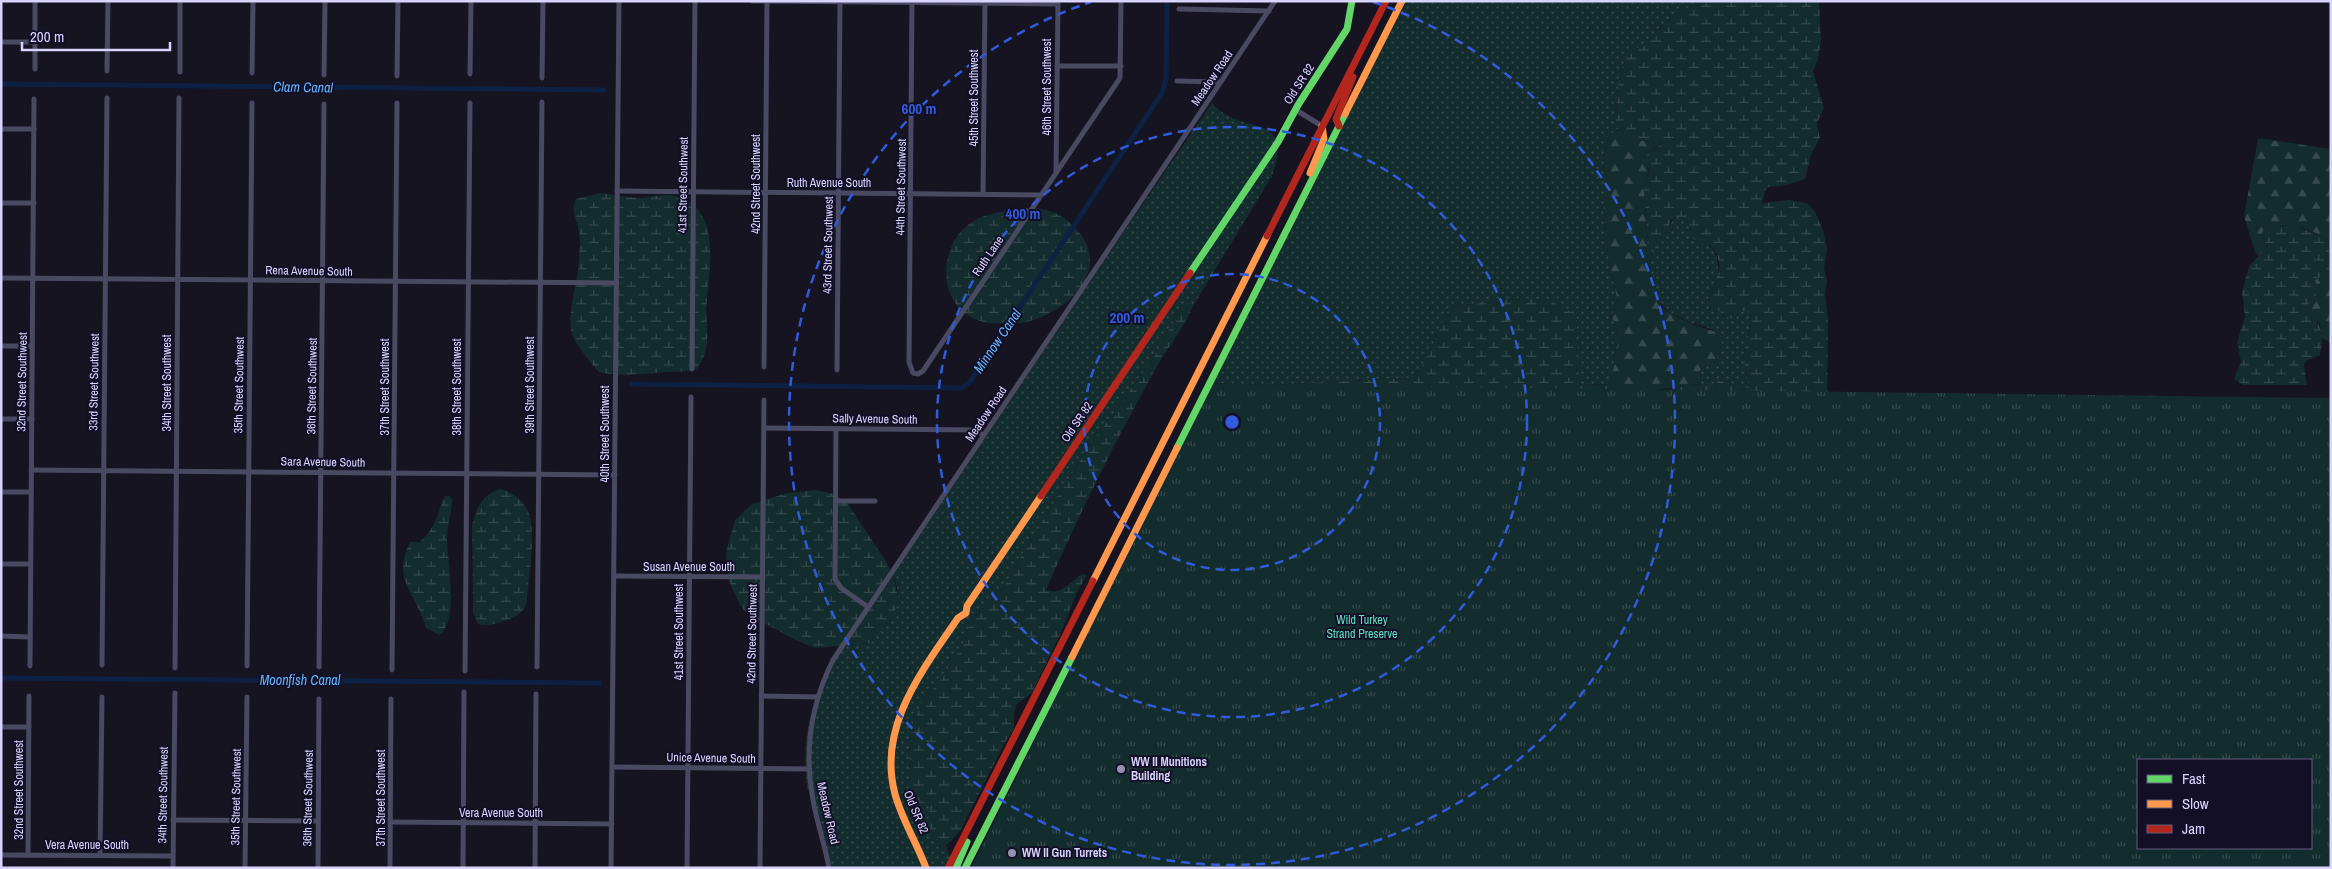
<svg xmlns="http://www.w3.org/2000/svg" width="2332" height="869" font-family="'Archivo Narrow',sans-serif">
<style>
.grass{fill:url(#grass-dots)}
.forest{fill:url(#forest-firs)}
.wetland{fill:url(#wetland-marsh)}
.park{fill:url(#park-tufts);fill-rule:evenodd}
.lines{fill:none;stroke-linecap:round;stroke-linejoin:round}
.canal{stroke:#0d2144;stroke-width:5}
.street{stroke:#4a4962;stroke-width:5}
.fast{stroke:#63d668;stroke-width:7}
.slow{stroke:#ff974d;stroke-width:7}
.jam{stroke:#b3261e;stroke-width:7}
.ring{fill:none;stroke:#305bdc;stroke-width:2.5;stroke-dasharray:9 6}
.poi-dot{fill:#9591b1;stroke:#130f26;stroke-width:2}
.labels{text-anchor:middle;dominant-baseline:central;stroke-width:4;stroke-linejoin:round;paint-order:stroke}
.street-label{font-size:12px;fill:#d9d4ff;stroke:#130f26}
.park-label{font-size:12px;fill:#5fe0c0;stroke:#130f26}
.poi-label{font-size:12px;font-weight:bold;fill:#d9d4ff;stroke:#130f26;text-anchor:start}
.water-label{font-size:14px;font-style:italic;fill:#62b6ff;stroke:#130f26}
.centre{fill:#305bdc;stroke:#130f26;stroke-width:2.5}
.ring-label{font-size:15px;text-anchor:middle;font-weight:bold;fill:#305bdc;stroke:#130f26;stroke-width:4;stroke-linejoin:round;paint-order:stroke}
</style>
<defs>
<pattern id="grass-dots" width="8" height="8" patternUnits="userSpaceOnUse" patternTransform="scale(1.25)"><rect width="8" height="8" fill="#132c2d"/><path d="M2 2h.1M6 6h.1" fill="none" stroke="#354a4c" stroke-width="1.8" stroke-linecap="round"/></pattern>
<pattern id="forest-firs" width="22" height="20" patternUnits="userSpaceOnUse" patternTransform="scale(1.25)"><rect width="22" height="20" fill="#132c2d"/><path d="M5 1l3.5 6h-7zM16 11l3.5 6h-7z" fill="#354a4c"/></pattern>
<pattern id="wetland-marsh" width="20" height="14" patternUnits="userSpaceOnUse" patternTransform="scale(1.25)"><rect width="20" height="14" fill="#132c2d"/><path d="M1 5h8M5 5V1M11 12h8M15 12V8" fill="none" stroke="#354a4c"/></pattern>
<pattern id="park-tufts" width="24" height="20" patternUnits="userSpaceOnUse" patternTransform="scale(1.25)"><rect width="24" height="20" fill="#132c2d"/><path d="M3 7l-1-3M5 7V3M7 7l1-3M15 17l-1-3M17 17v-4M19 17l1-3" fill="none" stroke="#354a4c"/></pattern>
</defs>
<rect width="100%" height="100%" fill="#161421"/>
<g class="grass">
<path d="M1406,1H1696L1687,10L1661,26L1644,46C1615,49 1617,105 1616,126L1619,129L1611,134L1604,144L1605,169L1609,188L1604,207L1605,238L1617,299L1612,316L1616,329L1618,348L1610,384L1580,385L1523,298L1449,307L1426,361L1409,378L1270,385L1213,383Z"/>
<path d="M1212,103C1241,138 1296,109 1272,176L1193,306L1187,304L1177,315L1153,359L1088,448L1020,558L1004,587L974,617L962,645L943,677L924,699L913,724L909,756L929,804L930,830L939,847L943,849L946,846L950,857L945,868H829C826,853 823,837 819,823C815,808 807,793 806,778C802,724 816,694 839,646L870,643C890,618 908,605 891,571Z"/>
<path d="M1677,217L1683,218L1690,228L1694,240L1711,246L1717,257L1719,276L1708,299L1724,316L1735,318L1739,312L1745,311L1751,314L1752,320L1743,357L1749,387L1744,390C1733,387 1730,376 1717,382L1714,393L1704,384H1697L1699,372L1703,367L1715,362L1718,356L1723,338C1715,329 1702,325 1691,323C1686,322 1683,318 1678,316C1661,310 1654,295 1651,277C1648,262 1650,254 1660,242C1668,234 1667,223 1677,217Z"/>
</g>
<g class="forest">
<path d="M1619,129L1637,140L1662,142C1658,148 1648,150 1646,157C1645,162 1649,167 1648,172C1648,178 1645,183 1645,188C1644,198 1646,245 1652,253L1649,271L1652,283L1662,308L1689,323L1719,333L1723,338L1718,356L1715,362L1703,367L1699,372L1697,384L1623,395L1610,384L1618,348L1616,329L1612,316L1617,299L1605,238L1604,207L1609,188L1605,169L1604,144L1606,138Z"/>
<path d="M2258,138L2331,149V242C2313,229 2287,221 2265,228L2262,234L2267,248L2258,256L2255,252L2244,216Z"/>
<path d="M2331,270V343L2322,338L2320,324L2307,311V305L2313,301L2315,280Z"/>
</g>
<g class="wetland">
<path d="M1696,1H1819L1821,40L1818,59L1813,71L1824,108L1817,123L1820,138L1811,155L1805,179L1787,185L1768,187L1765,191L1762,203L1789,200L1807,203L1815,212L1823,230L1827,249L1824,269L1827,281L1825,293L1828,319L1827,440L2138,760L1741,868H1135L1037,732L1213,383L1270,385L1409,378L1426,361L1449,307L1523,298L1551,301L1576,315L1580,385L1610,384L1617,387L1618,390H1667L1687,385L1704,384L1714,393L1717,382C1730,376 1733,387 1744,390L1749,387L1743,357L1752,320L1751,314L1745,311L1739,312L1735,318C1724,320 1715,307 1708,298C1718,282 1726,263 1711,246L1694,240L1690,228L1683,218L1677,217L1671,220L1664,238L1652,253L1648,248L1644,189L1649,171L1645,159L1648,153L1659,146L1662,142L1636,140L1616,127C1617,105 1615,49 1644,46C1653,35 1667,19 1679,12C1686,8 1689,8 1696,1Z"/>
<path d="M599,193C613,194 627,198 641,198C652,197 663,193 675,196C721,208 710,264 707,299C704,324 714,346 697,369C682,373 669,371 654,373C635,375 617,376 599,372C592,365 575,343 572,334C566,309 579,284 579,259C579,251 581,240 579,232C577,219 570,212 576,199Z"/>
<path d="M1018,208C1043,207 1059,210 1076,229C1110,264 1076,304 1039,318C1025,324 1005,325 990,323C935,317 934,243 974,221C986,213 1004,212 1018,208Z"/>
<path d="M2273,226H2295L2324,237L2331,242V270L2315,280C2319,292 2318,298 2307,305V311C2323,324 2324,336 2320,355L2308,360L2304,364L2307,385H2243L2234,379L2241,362L2237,342L2245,317L2242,292L2249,266L2267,247L2262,234L2265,228Z"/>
<path d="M1187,303L1193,306C1184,328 1168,347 1156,368C1116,440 1079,514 1046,590C1064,596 1070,580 1083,574L1087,575L1077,592L1061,633L1032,693L1017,704L1014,714V729L1006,741L960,831L943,849C928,841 928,819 929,805L917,803L912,788L909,756L913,724L924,699L943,677L962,645L974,617L1004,587L1020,558L1088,448L1153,359L1177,315Z"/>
<path d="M500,489C512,491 527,503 530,517C535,539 529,575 527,599C526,603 526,607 523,610C516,619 489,628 478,624L473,612L472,525C476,508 483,494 500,489Z"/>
<path d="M816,490L834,494L848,504L887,563L894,579L898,597L893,620L870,643L815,648L795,640L748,614L741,607L728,579L726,552L735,520L752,504L787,493Z"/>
<path d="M445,496H450L452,499C452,512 447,525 447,538C447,559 460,622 439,635L426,628C416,592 391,581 410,542H420C439,523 435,517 445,496Z"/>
</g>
<path class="park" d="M1212,384L2331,398V868H971ZM2138,760H2311V848H2138Z"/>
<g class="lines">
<g class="canal">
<path d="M1,84L604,90"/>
<path d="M631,384L961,388L970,382L1162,93L1166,79L1167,1"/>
<path d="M1,678L599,683"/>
</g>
<g class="street">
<path d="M752,1L1057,4"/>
<path d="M912,1L909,362L913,373L918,374L923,371L935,353L1120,78L1121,1"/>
<path d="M1179,9L1269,11"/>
<path d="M1,42H35"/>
<path d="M1057,66H1121"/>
<path d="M35,69V1"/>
<path d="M107,71L108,1"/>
<path d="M180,72V1"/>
<path d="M252,73L253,1"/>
<path d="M470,74L471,1"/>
<path d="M324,75L325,1"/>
<path d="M397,76L398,1"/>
<path d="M542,78L543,1"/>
<path d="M1177,81L1221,82"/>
<path d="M1296,110L1322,126"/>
<path d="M1,129H34"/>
<path d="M1056,172L1058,1"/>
<path d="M617,191L1041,195"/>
<path d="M983,194L985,2"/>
<path d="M1,203H34"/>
<path d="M1,278L617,283"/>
<path d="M1,346H32"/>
<path d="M764,367L767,1"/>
<path d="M692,369L695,1"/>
<path d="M837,370L840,1"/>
<path d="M1,419H32"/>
<path d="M764,428L978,430L983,436"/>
<path d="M836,429L835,579L841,588L868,607"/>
<path d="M31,470L615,475"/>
<path d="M1,492H31"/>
<path d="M836,501H875"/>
<path d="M1,564H30"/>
<path d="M614,576L763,577"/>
<path d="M1,636L30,637"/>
<path d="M102,665L107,98"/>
<path d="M30,666L34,99"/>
<path d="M247,666L252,103"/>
<path d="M319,667L324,104"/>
<path d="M537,667L542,102"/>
<path d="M175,668L179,98"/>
<path d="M392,670L397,103"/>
<path d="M465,671L470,103"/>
<path d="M761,696L818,697"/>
<path d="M1,727H29"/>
<path d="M613,767L809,769"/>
<path d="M173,820L318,821"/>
<path d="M391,822L612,824"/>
<path d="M1,855L173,856"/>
<path d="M28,855L29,696"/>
<path d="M100,855L102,697"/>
<path d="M173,868L175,693"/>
<path d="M245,868L247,697"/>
<path d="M318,868L319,699"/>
<path d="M390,868L391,699"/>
<path d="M463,868L464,692"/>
<path d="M535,868L536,694"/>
<path d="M611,868L619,1"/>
<path d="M687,868L691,397"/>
<path d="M760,868L764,400"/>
<path d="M829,868C825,845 817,823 813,800C804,752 811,704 833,660L1275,1"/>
</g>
<g class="fast">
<path d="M1190,273L1278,142L1298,105L1347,29L1352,1"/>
<path d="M1177,448L1345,114"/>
<path d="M956,868L967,842"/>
<path d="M965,868L1072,657"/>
</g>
<g class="slow">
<path d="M1345,114L1402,1"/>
<path d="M1310,173L1324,139L1322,126"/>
<path d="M1093,581L1267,236"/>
<path d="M1072,657L1177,448"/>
<path d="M926,868C917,843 902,820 895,794C877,727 922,671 958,618L966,613L967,606L1041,496"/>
</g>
<g class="jam">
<path d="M1339,126L1336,119L1353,77"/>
<path d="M1267,236L1386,1"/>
<path d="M1041,496L1190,273"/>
<path d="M948,868L1093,581"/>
</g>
</g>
<g class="ring">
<circle cx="1232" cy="422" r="148"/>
<circle cx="1232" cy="422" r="295"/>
<path d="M1373 2A443 443 0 1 1 1091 2"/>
</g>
<g class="poi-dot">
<circle cx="1121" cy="769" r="5"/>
<circle cx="1012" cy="853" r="5"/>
</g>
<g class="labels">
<g class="street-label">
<text transform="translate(1212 78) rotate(-56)">Meadow Road</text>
<text transform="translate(1299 84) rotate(-57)">Old SR 82</text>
<text transform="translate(1047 87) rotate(-90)">46th Street Southwest</text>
<text transform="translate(974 98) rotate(-90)">45th Street Southwest</text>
<text x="829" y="183">Ruth Avenue South</text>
<text transform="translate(756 184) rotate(-90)">42nd Street Southwest</text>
<text transform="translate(683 185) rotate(-89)">41st Street Southwest</text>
<text transform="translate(901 187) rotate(-89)">44th Street Southwest</text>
<text transform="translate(828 245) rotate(-89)">43rd Street Southwest</text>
<text transform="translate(988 256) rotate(-56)">Ruth Lane</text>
<text transform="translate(309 271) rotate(1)">Rena Avenue South</text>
<text transform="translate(22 382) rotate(-89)">32nd Street Southwest</text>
<text transform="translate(94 382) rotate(-89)">33rd Street Southwest</text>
<text transform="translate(167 383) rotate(-90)">34th Street Southwest</text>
<text transform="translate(239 385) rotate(-89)">35th Street Southwest</text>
<text transform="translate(530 385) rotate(-90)">39th Street Southwest</text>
<text transform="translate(312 386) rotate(-89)">36th Street Southwest</text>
<text transform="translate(385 387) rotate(-90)">37th Street Southwest</text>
<text transform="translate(457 387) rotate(-90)">38th Street Southwest</text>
<text transform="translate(986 414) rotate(-56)">Meadow Road</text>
<text transform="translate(875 419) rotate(1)">Sally Avenue South</text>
<text transform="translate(1077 422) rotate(-56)">Old SR 82</text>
<text transform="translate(605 434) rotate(-90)">40th Street Southwest</text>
<text transform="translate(323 462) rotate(1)">Sara Avenue South</text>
<text x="689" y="567">Susan Avenue South</text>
<text transform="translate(679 632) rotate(-90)">41st Street Southwest</text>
<text transform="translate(752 634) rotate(-89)">42nd Street Southwest</text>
<text transform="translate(711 758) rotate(1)">Unice Avenue South</text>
<text transform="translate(19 790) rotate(-90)">32nd Street Southwest</text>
<text transform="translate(163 795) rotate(-89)">34th Street Southwest</text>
<text transform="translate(236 797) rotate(-89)">35th Street Southwest</text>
<text transform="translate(308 798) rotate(-89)">36th Street Southwest</text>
<text transform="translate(381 798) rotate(-90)">37th Street Southwest</text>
<text transform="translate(916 812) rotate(67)">Old SR 82</text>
<text x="501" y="813">Vera Avenue South</text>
<text transform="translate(828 813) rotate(77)">Meadow Road</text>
<text x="87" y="845">Vera Avenue South</text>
</g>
<g class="park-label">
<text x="1362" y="620">Wild Turkey<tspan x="1362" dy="14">Strand Preserve</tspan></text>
</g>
<g class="poi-label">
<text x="1131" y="762">WW II Munitions<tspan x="1131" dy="14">Building</tspan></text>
<text x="1022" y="853">WW II Gun Turrets</text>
</g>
<g class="water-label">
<text transform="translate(303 87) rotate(1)">Clam Canal</text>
<text transform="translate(997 341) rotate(-56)">Minnow Canal</text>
<text x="300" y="680">Moonfish Canal</text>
</g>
</g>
<circle cx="1232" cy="422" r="8" class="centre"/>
<g class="ring-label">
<text x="919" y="114">600 m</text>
<text x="1023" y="219">400 m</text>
<text x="1127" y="323">200 m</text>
</g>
<rect width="2332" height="869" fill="none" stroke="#d9d4ff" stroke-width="5"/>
<rect x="2137" y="759" width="175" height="90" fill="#130f26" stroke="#625e7d"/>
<rect x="2147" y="775" width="25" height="8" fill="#63d668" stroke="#625e7d"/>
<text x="2182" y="784" font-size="15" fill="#d9d4ff">Fast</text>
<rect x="2147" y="800" width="25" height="8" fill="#ff974d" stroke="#625e7d"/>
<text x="2182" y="809" font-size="15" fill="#d9d4ff">Slow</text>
<rect x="2147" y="825" width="25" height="8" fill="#b3261e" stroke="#625e7d"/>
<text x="2182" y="834" font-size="15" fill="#d9d4ff">Jam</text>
<path d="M22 42v8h148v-8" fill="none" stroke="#d9d4ff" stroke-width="2.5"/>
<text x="30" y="42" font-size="15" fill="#d9d4ff" stroke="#130f26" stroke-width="4" paint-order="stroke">200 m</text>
</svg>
